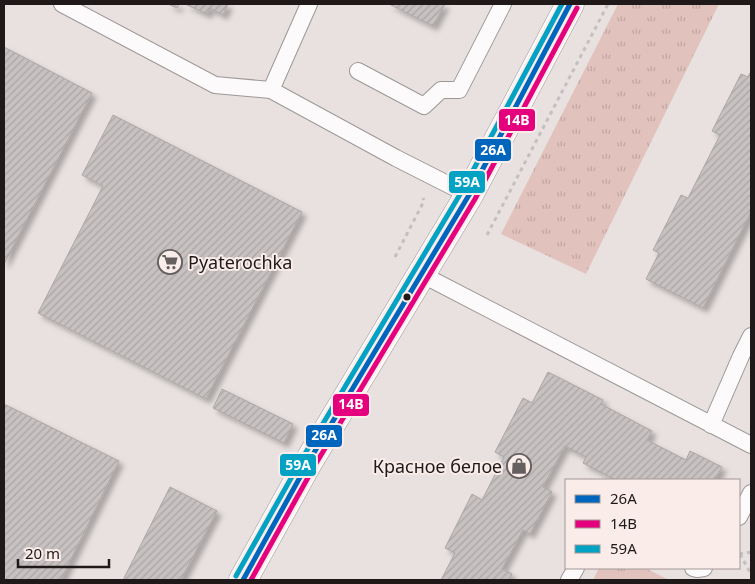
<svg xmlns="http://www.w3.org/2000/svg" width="755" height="584" font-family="'Noto Sans',sans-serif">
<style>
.grass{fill:url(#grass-tufts)}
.building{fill:url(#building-hatch);stroke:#aba6a5;filter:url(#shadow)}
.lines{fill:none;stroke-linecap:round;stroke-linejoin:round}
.lane-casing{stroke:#9d9897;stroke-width:18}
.secondary-casing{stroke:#9d9897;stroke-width:29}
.path{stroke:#c4c0c0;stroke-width:3;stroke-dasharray:4 4;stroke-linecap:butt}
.lane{stroke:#fcfafa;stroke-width:16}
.secondary{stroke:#fcfafa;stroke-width:28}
.bus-1-casing{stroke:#f9ece9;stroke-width:9}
.bus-2-casing{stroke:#f9ece9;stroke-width:9}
.bus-3-casing{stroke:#f9ece9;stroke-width:9}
.bus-1{stroke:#0065bd;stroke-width:5}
.bus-2{stroke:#e5007d;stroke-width:5}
.bus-3{stroke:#02a2c5;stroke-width:5}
.bus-dot{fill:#1f1a19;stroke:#f9ece9;stroke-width:2}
.labels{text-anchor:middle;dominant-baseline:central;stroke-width:4;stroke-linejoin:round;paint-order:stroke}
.poi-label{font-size:18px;fill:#1f1a19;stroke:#f9ece9;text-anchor:start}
.line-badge{stroke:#f9ece9;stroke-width:2}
.badge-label{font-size:14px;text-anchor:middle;font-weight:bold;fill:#fff}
</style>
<defs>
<pattern id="grass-tufts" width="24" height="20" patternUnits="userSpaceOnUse" patternTransform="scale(1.25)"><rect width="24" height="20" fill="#e2c2bc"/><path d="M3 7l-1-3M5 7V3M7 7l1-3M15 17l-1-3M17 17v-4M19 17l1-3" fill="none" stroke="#c1a6a1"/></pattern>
<pattern id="building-hatch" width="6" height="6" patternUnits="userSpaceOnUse" patternTransform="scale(1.25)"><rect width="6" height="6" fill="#c7c2c1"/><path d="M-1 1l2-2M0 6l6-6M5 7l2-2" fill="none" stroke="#aaa6a5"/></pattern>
<filter id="shadow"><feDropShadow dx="4.5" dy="4.5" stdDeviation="2.5" flood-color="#0004"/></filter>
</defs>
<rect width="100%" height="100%" fill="#e8e1e0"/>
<g class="grass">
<path d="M618,4H719L586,274L501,234Z"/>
<path d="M599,568H645L669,580H593Z"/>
</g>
<g class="building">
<path d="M168,4H179L177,8Z"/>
<path d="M185,4H228L223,15L210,8L207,14Z"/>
<path d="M389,4H445L433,26Z"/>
<path d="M4,47L92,93L4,264Z"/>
<path d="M751,71V212L703,308L646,279L659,253L653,250L681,195L688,198L720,135L712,131L741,74L748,77Z"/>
<path d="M113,115L302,212L206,399L38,313L103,186L82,175Z"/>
<path d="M548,372L603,400L601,404L652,431L647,440L686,460L690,451L722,467L715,480H616L583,463L586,457L565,446L543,487L552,492L530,534L523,530L502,569L512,574L509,580H441L455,553L445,548L472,494L482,500L504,457L495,452L523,398L532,403Z"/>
<path d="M222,389L293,424L284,443L213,408Z"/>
<path d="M4,404L119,461L61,580H4Z"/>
<path d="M170,487L217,511L181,580H123Z"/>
</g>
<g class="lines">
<defs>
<g id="lane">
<path d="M62,4L215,85L271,90"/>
<path d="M309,4L271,90L396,158L469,195"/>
<path d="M358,71L424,106L441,90H459L503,4"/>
<path d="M421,274L751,445"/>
<path d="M711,425L741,356L751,336"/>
<path d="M739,517L751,493"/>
<path d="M693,568L697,569L704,568"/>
<path d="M569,580L576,568"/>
</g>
<path id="secondary" d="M243,580L309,461L469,195L570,4"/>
</defs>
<use href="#lane" class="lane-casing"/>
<use href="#secondary" class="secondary-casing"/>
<g class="path">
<path d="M487,235L608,4"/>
<path d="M395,257L424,201L423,198"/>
<path d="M739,554L751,552"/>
<path d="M740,554L751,574"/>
</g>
<use href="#lane" class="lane"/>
<use href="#secondary" class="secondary"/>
<defs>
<path id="bus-1" d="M243,580L309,461L469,195L570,4"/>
<path id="bus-2" d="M251,580L315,465L475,199L577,8"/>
<path id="bus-3" d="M236,576L303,457L462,191L562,4"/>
</defs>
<use href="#bus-1" class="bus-1-casing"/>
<use href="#bus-2" class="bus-2-casing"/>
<use href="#bus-3" class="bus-3-casing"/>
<use href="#bus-1" class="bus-1"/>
<use href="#bus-2" class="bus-2"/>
<use href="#bus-3" class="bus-3"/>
</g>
<defs>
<symbol id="supermarket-ring" viewBox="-11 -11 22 22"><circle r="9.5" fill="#f9ece9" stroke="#65605f" stroke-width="1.5"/><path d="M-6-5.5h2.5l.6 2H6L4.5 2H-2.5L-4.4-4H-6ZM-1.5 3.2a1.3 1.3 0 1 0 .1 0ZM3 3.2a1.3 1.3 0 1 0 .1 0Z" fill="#65605f"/></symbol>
<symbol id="shop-ring" viewBox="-11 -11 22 22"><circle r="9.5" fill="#f9ece9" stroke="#65605f" stroke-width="1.5"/><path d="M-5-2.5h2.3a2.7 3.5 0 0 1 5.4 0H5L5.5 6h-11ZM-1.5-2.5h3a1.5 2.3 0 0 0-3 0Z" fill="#65605f"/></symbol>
</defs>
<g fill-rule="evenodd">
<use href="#supermarket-ring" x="156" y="248" width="28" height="28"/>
<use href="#shop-ring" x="505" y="452" width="28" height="28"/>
</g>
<circle class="bus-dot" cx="407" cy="297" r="4.5"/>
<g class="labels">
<g class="poi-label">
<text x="188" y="262">Pyaterochka</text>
<text x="502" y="466" text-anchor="end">Красное белое</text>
</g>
</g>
<g class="line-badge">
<rect x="498" y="108" width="38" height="24" rx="5" fill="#e5007d"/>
<rect x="474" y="138" width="38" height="24" rx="5" fill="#0065bd"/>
<rect x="448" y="170" width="38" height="24" rx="5" fill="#02a2c5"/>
<rect x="332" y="393" width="38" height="24" rx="5" fill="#e5007d"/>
<rect x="305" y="424" width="38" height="24" rx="5" fill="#0065bd"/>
<rect x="279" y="453" width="38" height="24" rx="5" fill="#02a2c5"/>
</g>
<g class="badge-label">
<text x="517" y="125">14В</text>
<text x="493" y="155">26А</text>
<text x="467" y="187">59А</text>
<text x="351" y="409">14В</text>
<text x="324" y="440">26А</text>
<text x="298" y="470">59А</text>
</g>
<rect width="755" height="584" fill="none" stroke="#1f1a19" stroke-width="10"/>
<rect x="565" y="479" width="175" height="90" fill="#f9ece9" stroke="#a29896"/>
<rect x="575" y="495" width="25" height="8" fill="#0065bd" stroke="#a29896"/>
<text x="610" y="504" font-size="15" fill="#1f1a19">26А</text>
<rect x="575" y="520" width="25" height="8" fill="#e5007d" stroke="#a29896"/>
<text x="610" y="529" font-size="15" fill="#1f1a19">14В</text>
<rect x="575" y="545" width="25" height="8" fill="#02a2c5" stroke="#a29896"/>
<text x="610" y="554" font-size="15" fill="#1f1a19">59А</text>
<path d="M18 559v8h91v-8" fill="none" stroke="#1f1a19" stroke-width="2.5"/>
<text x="25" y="559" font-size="15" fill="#1f1a19" stroke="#f9ece9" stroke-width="4" paint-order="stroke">20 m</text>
</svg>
